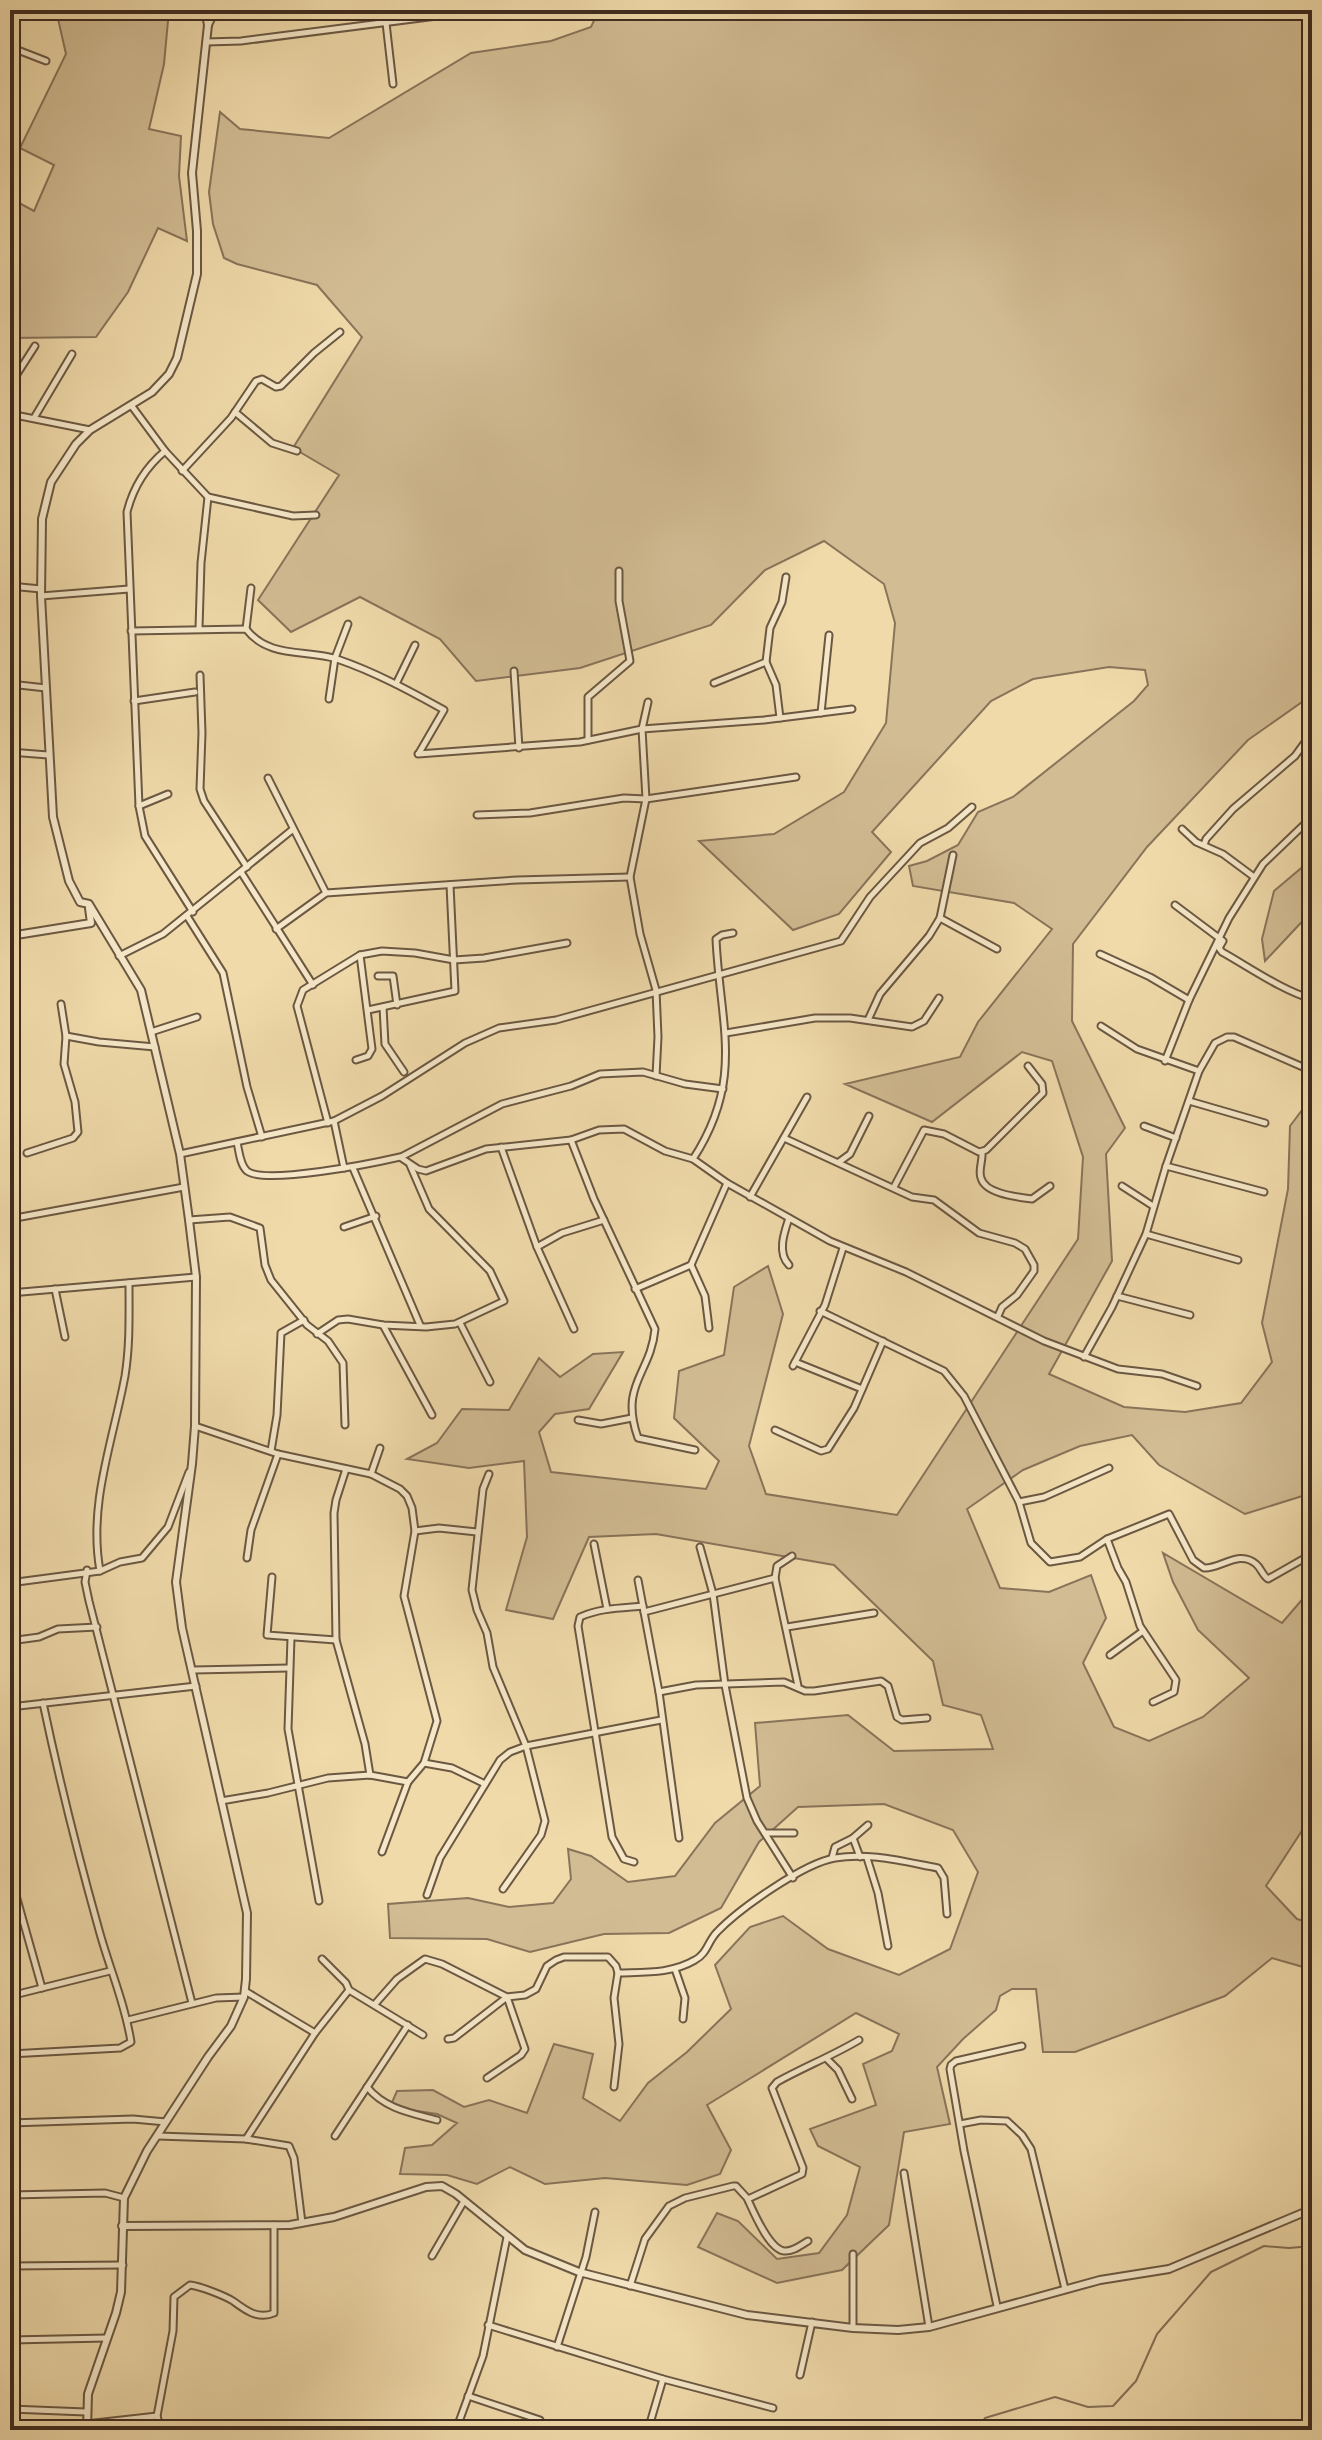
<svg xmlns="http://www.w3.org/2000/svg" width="1322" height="2440" font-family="'EB Garamond',serif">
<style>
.green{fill:#d2bc93;stroke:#88745a;stroke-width:2}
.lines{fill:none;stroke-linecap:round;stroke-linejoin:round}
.stream{stroke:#857157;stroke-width:2}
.minor-casing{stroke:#6b5842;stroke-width:9}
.tertiary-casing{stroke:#6b5842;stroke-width:10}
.minor{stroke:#f5e7c8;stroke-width:5}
.tertiary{stroke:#f5e7c8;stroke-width:6}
</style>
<rect width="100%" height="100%" fill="#f0daaa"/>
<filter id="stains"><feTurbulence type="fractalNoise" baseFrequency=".0025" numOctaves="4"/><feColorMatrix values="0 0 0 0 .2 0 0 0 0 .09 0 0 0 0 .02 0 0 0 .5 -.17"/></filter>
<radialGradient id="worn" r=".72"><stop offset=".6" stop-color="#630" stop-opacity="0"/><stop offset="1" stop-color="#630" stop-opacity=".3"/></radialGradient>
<g class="green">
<path d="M56,10H169L164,64L149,129L181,136L179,176L187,241L158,228L128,292L96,337L10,338V198L34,211L54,165L20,148L66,54Z"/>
<path d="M599,10H1312V695L1248,740L1147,847L1073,944L1072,1021L1125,1128L1106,1154L1112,1261L1049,1374L1124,1407L1185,1412L1241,1403L1272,1362L1262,1323L1288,1189L1290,1126L1312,1097V1493L1245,1514L1159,1465L1132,1435L1080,1446L1023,1470L967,1509L1000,1588L1049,1592L1091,1575L1106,1618L1083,1663L1114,1727L1149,1741L1203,1717L1249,1678L1198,1630L1173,1582L1163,1553L1282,1623L1312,1588V1823L1305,1826L1266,1886L1297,1919L1312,1923V1977L1303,1967L1272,1958L1225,1996L1075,2052H1043L1036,1989H1012L1000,1996L996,2010L963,2039L937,2067L950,2124L904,2132L889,2225L842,2270L777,2283L698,2247L717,2213L738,2221L777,2259L819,2253L847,2215L860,2167L818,2146L810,2129L876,2105L863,2064L892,2051L899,2034L856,2013L707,2105L731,2150L720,2174L687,2185L605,2178L545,2184L510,2167L477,2184L447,2175L400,2174L405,2148L432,2145L457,2123L437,2114L390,2107L397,2091L433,2090L464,2107L489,2100L527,2113L554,2044L593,2054L583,2098L620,2121L648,2083L687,2052L731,2009L715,1965L750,1927L783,1916L828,1949L899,1975L950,1949L978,1872L953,1830L884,1804L798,1807L759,1842L721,1908L669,1933L604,1934L530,1952L487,1939L390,1938L388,1904L468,1898L509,1907L553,1903L571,1879L568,1849L591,1856L628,1882L675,1876L715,1823L760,1786L755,1723L848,1715L894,1751L993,1749L981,1715L943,1705L933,1661L834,1565L656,1534L589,1537L553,1619L506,1610L527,1537L524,1461L469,1468L407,1459L437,1443L462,1409L509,1410L539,1358L560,1377L593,1354L623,1352L589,1409L555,1414L539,1432L551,1472L706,1489L719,1461L674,1418L679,1371L724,1355L734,1287L768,1266L783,1314L749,1446L766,1494L897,1515L1078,1239L1083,1157L1052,1061L1022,1052L932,1122L845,1084L960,1057L978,1022L1052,929L1014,903L913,886L909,866L927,861L958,845L978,812L1013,797L1134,701L1148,685L1145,670L1109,667L1033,679L991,701L872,832L891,852L839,914L793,930L699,841L774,834L844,792L886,723L895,623L884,584L824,541L765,570L711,625L580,668L476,681L440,639L360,597L291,632L258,600L339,475L293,448L362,337L317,285L237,264L224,258L213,224L209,192L220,112L240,129L329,138L471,53L551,41L591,27Z"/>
<path d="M1312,859V911L1265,961L1262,939L1274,891Z"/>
</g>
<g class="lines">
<path class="stream" d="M977,2430L985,2418L1055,2397L1088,2407L1113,2406L1136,2381L1157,2334L1211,2272L1264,2246L1289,2248L1312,2246"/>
<defs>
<g id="minor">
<path d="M386,23L393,84"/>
<path d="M206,42L241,41L468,12"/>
<path d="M10,47L46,61"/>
<path d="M10,385L35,346"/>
<path d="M131,405L165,451L208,497L201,563L199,628"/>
<path d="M235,412L272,443L297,451"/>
<path d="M10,414L90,430"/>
<path d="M34,418L72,354"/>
<path d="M165,451C146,467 133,488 127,512L139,806L145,836L193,912"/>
<path d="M182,471L231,418L256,381L262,379L276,387L281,386L314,353L340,332"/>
<path d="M208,497L293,516L316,515"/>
<path d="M10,586L41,589"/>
<path d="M41,596L129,589"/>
<path d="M246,629L251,588"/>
<path d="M131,631L246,629C269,659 306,649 337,659C375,672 410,691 444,710L419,753"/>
<path d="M514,671L519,748"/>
<path d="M200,675L202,733L200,789L204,801L247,867"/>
<path d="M714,683L766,662"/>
<path d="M10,684L46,688"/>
<path d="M396,684L415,645"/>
<path d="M329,699L335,658L348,624"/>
<path d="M134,701L195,692"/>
<path d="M648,702L642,729L646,799L630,877L640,934L656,990L658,1037L656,1076"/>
<path d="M821,713L829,635"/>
<path d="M780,718L776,685L766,662L770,628L782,602L786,577"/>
<path d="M588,740V697L630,661L619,601V571"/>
<path d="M10,752L48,755"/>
<path d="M418,754L580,742L642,729L764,720L852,709"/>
<path d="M268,778L326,893"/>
<path d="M139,806L168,794"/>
<path d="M477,815L530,813L624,798L646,799L796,777"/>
<path d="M1182,829L1196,842L1223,854L1254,877"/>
<path d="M1204,845L1206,839L1233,809L1295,756L1311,734"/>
<path d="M241,872L313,985"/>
<path d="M1175,905L1223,941L1219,948L1222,952C1249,967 1283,991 1312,999"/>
<path d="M187,916L223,973L247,1087L262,1137"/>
<path d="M940,918L997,949"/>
<path d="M276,929L326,893L517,880L630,877"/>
<path d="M1100,954L1150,977L1189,1000"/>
<path d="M119,956L163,934L292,830"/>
<path d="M378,976H393L397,1005"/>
<path d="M383,1007L385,1044L404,1072"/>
<path d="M368,1010L455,991L450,885"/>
<path d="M868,1020L880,994L929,936L940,918L953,855"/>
<path d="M1101,1026L1137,1049L1199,1071"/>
<path d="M151,1032L197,1017"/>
<path d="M726,1033L815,1018H850L912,1027L924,1021L939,998"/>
<path d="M66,1036L99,1042L155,1047"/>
<path d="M356,1060L368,1056L372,1049L360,955"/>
<path d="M1165,1061L1189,1000L1229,918L1263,864L1312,817"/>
<path d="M1189,1101L1265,1123"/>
<path d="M334,1121L344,1168"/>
<path d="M328,1123L297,1006L303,990L360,955L382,951L415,953L454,960L484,958L567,943"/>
<path d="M1144,1126L1176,1138"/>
<path d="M784,1138L912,1197L934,1200L979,1233L1015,1243L1025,1249L1034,1265V1271L1017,1295L1002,1307L998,1316"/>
<path d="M571,1140L594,1199L655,1329C651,1374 619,1384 638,1438L695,1450"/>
<path d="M237,1142C239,1151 240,1165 247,1171C265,1185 374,1163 400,1157L418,1169L426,1171L486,1149L571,1140L599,1130L624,1129L665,1151L693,1159L727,1183L830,1241L906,1272L1044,1341L1118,1369L1162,1374L1197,1386"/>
<path d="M501,1147L537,1247L574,1329"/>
<path d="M982,1152C983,1161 978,1170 981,1178C985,1194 1018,1197 1032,1199L1050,1186"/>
<path d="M27,1153L73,1138L78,1132L75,1102L64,1064L66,1036L61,1004"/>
<path d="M180,1154L334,1121L382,1096L465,1043L499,1028L556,1020L841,941L870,897L920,843L948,828L972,807"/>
<path d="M401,1157L502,1104L571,1086L600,1074L643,1072L685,1084L723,1089"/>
<path d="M693,1159C745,1079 720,1025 716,939L722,935L733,933"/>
<path d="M839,1162L850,1154L869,1116"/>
<path d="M1166,1166L1264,1192"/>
<path d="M353,1168L420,1325"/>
<path d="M1122,1186L1153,1206"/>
<path d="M894,1187L924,1130L944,1134L979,1152L986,1150L1043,1093L1042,1084L1028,1066"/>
<path d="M750,1197L807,1097"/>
<path d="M789,1218C784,1233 777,1253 789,1265"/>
<path d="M10,1219L184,1187"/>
<path d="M189,1220L230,1217L260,1228L265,1265L271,1280L307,1325L328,1341L343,1363L345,1425"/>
<path d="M344,1227L376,1216"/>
<path d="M1146,1234L1238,1260"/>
<path d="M537,1247L562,1233L604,1220"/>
<path d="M691,1265L705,1296L709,1328"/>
<path d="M55,1289L65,1337"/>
<path d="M635,1289L691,1265L727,1183"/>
<path d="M10,1293L196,1277"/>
<path d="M1117,1296L1190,1315"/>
<path d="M820,1311L944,1371L964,1396L1019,1502L1031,1543L1050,1562L1080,1557L1107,1539L1169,1514L1193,1560L1204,1568C1221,1569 1239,1549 1256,1564C1261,1568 1262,1575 1268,1579L1312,1554"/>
<path d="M460,1323L490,1382"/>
<path d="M383,1325L432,1415"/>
<path d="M317,1334L338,1320L348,1319L383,1325L426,1327L455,1324L504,1301L490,1271L429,1209L410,1165"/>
<path d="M1084,1357L1112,1307L1146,1234L1166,1166L1199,1071L1215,1043L1227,1037H1234L1312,1071"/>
<path d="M795,1362L862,1389"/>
<path d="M793,1366L825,1305L843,1248"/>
<path d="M578,1420L601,1424L632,1418"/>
<path d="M195,1426L278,1454L371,1474L400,1489L407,1496L412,1508L415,1531L404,1596L437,1721L424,1763L408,1782L382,1852"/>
<path d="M775,1430L821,1451L828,1449L854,1408L883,1341"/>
<path d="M271,1451L277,1415L281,1333L304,1320"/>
<path d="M346,1469L336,1500L334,1513L336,1640L365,1744L370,1775"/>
<path d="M371,1474L380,1448"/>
<path d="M489,1474L483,1489L472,1590L477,1610L487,1633L493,1667L526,1746L545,1821L541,1835L503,1889"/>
<path d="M1019,1502L1044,1497L1109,1468"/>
<path d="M415,1531L439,1528L477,1532"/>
<path d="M1107,1539L1118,1568L1126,1582L1140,1626L1176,1680L1174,1692L1153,1702"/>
<path d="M594,1544L607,1609"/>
<path d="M700,1547L713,1594L725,1685L747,1798L757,1821L793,1878"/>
<path d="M247,1558L251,1530L278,1454"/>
<path d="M10,1566L17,1582L100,1571L120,1562L142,1558L168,1527L189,1472"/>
<path d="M87,1570L85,1582L89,1601L192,2003"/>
<path d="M100,1571C88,1504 113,1441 125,1376C130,1345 129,1315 129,1283"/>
<path d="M272,1577L267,1635L336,1640"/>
<path d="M775,1578L777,1566L792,1556"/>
<path d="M638,1580L659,1692L679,1838"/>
<path d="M644,1612L775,1578L798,1686"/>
<path d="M787,1627L874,1613"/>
<path d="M291,1638L288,1729L319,1901"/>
<path d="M10,1641L39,1637L58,1629L97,1627"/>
<path d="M1110,1655L1143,1631"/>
<path d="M193,1670L289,1668"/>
<path d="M659,1692L696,1685L784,1682L805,1691H814L881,1681L888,1686L897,1717L902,1720L927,1718"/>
<path d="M10,1707L196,1686"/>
<path d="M424,1763L452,1768L485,1784"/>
<path d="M221,1801L268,1793L328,1778L370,1775L408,1782"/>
<path d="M765,1833H794"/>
<path d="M860,1857L853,1838L868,1825"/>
<path d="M832,1858L835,1847L853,1838"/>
<path d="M867,1858L878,1893L888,1946"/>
<path d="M634,1862L624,1859L612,1837L578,1626L580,1617C600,1608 621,1608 643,1606"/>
<path d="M10,1874L42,1988"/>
<path d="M427,1895L440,1858L500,1760L510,1752L526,1746L661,1720"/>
<path d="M1308,1898L1312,1900"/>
<path d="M10,1923L22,1919"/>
<path d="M322,1959L346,1983L349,1990L423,2035"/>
<path d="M675,1969L685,1998L683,2019"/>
<path d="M618,1973C645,1972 671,1974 695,1960C707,1954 708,1941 717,1932C739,1909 804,1863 835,1858C869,1852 905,1862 938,1868L944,1878L947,1914"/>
<path d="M245,1991L315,2033"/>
<path d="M10,1996L110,1971"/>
<path d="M375,2004L397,1979L425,1959L442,1964L507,1997L525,2049L521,2055L487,2078"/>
<path d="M128,2020L216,1998L244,1997"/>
<path d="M448,2039L454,2038L507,1997L525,1995L536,1989L547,1966L556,1960L564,1957H608L616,1966L618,1973L614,1998L619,2044L614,2087"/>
<path d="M10,2054L120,2048L131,2042C125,2003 109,1967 99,1930C78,1855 59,1779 43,1703"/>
<path d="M826,2058L838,2070L852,2099"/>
<path d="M367,2087C385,2109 411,2113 437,2120"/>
<path d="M10,2123L133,2119L166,2122"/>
<path d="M960,2124L981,2120L1007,2121L1022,2135L1031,2149L1065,2289"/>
<path d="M158,2136L246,2139L289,2146L294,2158L302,2223"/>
<path d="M335,2136L408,2025"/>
<path d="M246,2139L315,2033L349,1990"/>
<path d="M904,2173L929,2327"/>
<path d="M10,2195L105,2193L124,2198"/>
<path d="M748,2200C754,2213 769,2249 784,2251C793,2252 801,2245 808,2241"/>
<path d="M853,2254V2328"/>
<path d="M432,2256L464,2201"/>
<path d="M10,2266L123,2265"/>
<path d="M630,2286L645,2239L669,2206L685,2198L733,2186H736L748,2199L802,2174L803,2168L772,2088L777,2082C804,2067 832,2056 859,2040"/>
<path d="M997,2306L964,2151L950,2069L951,2065L956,2061L1022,2046"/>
<path d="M488,2325L663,2379L773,2408"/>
<path d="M10,2340L107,2338"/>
<path d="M557,2347L586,2257L595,2212"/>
<path d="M800,2375L812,2322"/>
<path d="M468,2396L540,2420"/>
<path d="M86,2424L157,2416"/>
<path d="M11,2430L10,2409L86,2412"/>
<path d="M161,2430L157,2416L173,2331L174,2297L190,2285C200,2286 225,2296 233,2301C245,2310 258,2320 274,2313V2225"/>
<path d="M456,2430L483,2356L507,2237"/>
<path d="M648,2430L663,2379"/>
</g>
<g id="tertiary">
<path d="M208,25L215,10"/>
<path d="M10,936L91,923L89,908"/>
<path d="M122,2226L290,2225L334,2217L426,2187L442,2186L456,2194L525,2250L579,2272L747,2315L853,2328L898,2330L929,2327L1100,2280L1169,2269L1312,2209"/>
<path d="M87,2430L88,2394L116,2313L121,2292L124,2198L147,2151L208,2057L231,2026L244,1997L246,1979L247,1913L182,1628L176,1582L192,1464L195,1426L196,1277L189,1220L180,1154L141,990L89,904L80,902L69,881L53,817L41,596L42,519L51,482L76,444L90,430L152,392L169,374L177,358L197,274V231L192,173L208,25L205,10"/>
</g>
</defs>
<use href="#minor" class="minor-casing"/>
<use href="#tertiary" class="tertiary-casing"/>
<use href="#minor" class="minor"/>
<use href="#tertiary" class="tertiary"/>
</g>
<rect width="1322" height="2440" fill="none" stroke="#f0daaa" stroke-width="40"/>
<rect x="12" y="12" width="1298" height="2416" fill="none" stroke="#3f2c20" stroke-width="4"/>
<rect x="20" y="20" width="1282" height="2400" fill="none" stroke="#3f2c20" stroke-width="2"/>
<rect width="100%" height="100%" filter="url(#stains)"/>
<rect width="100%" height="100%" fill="url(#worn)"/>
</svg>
